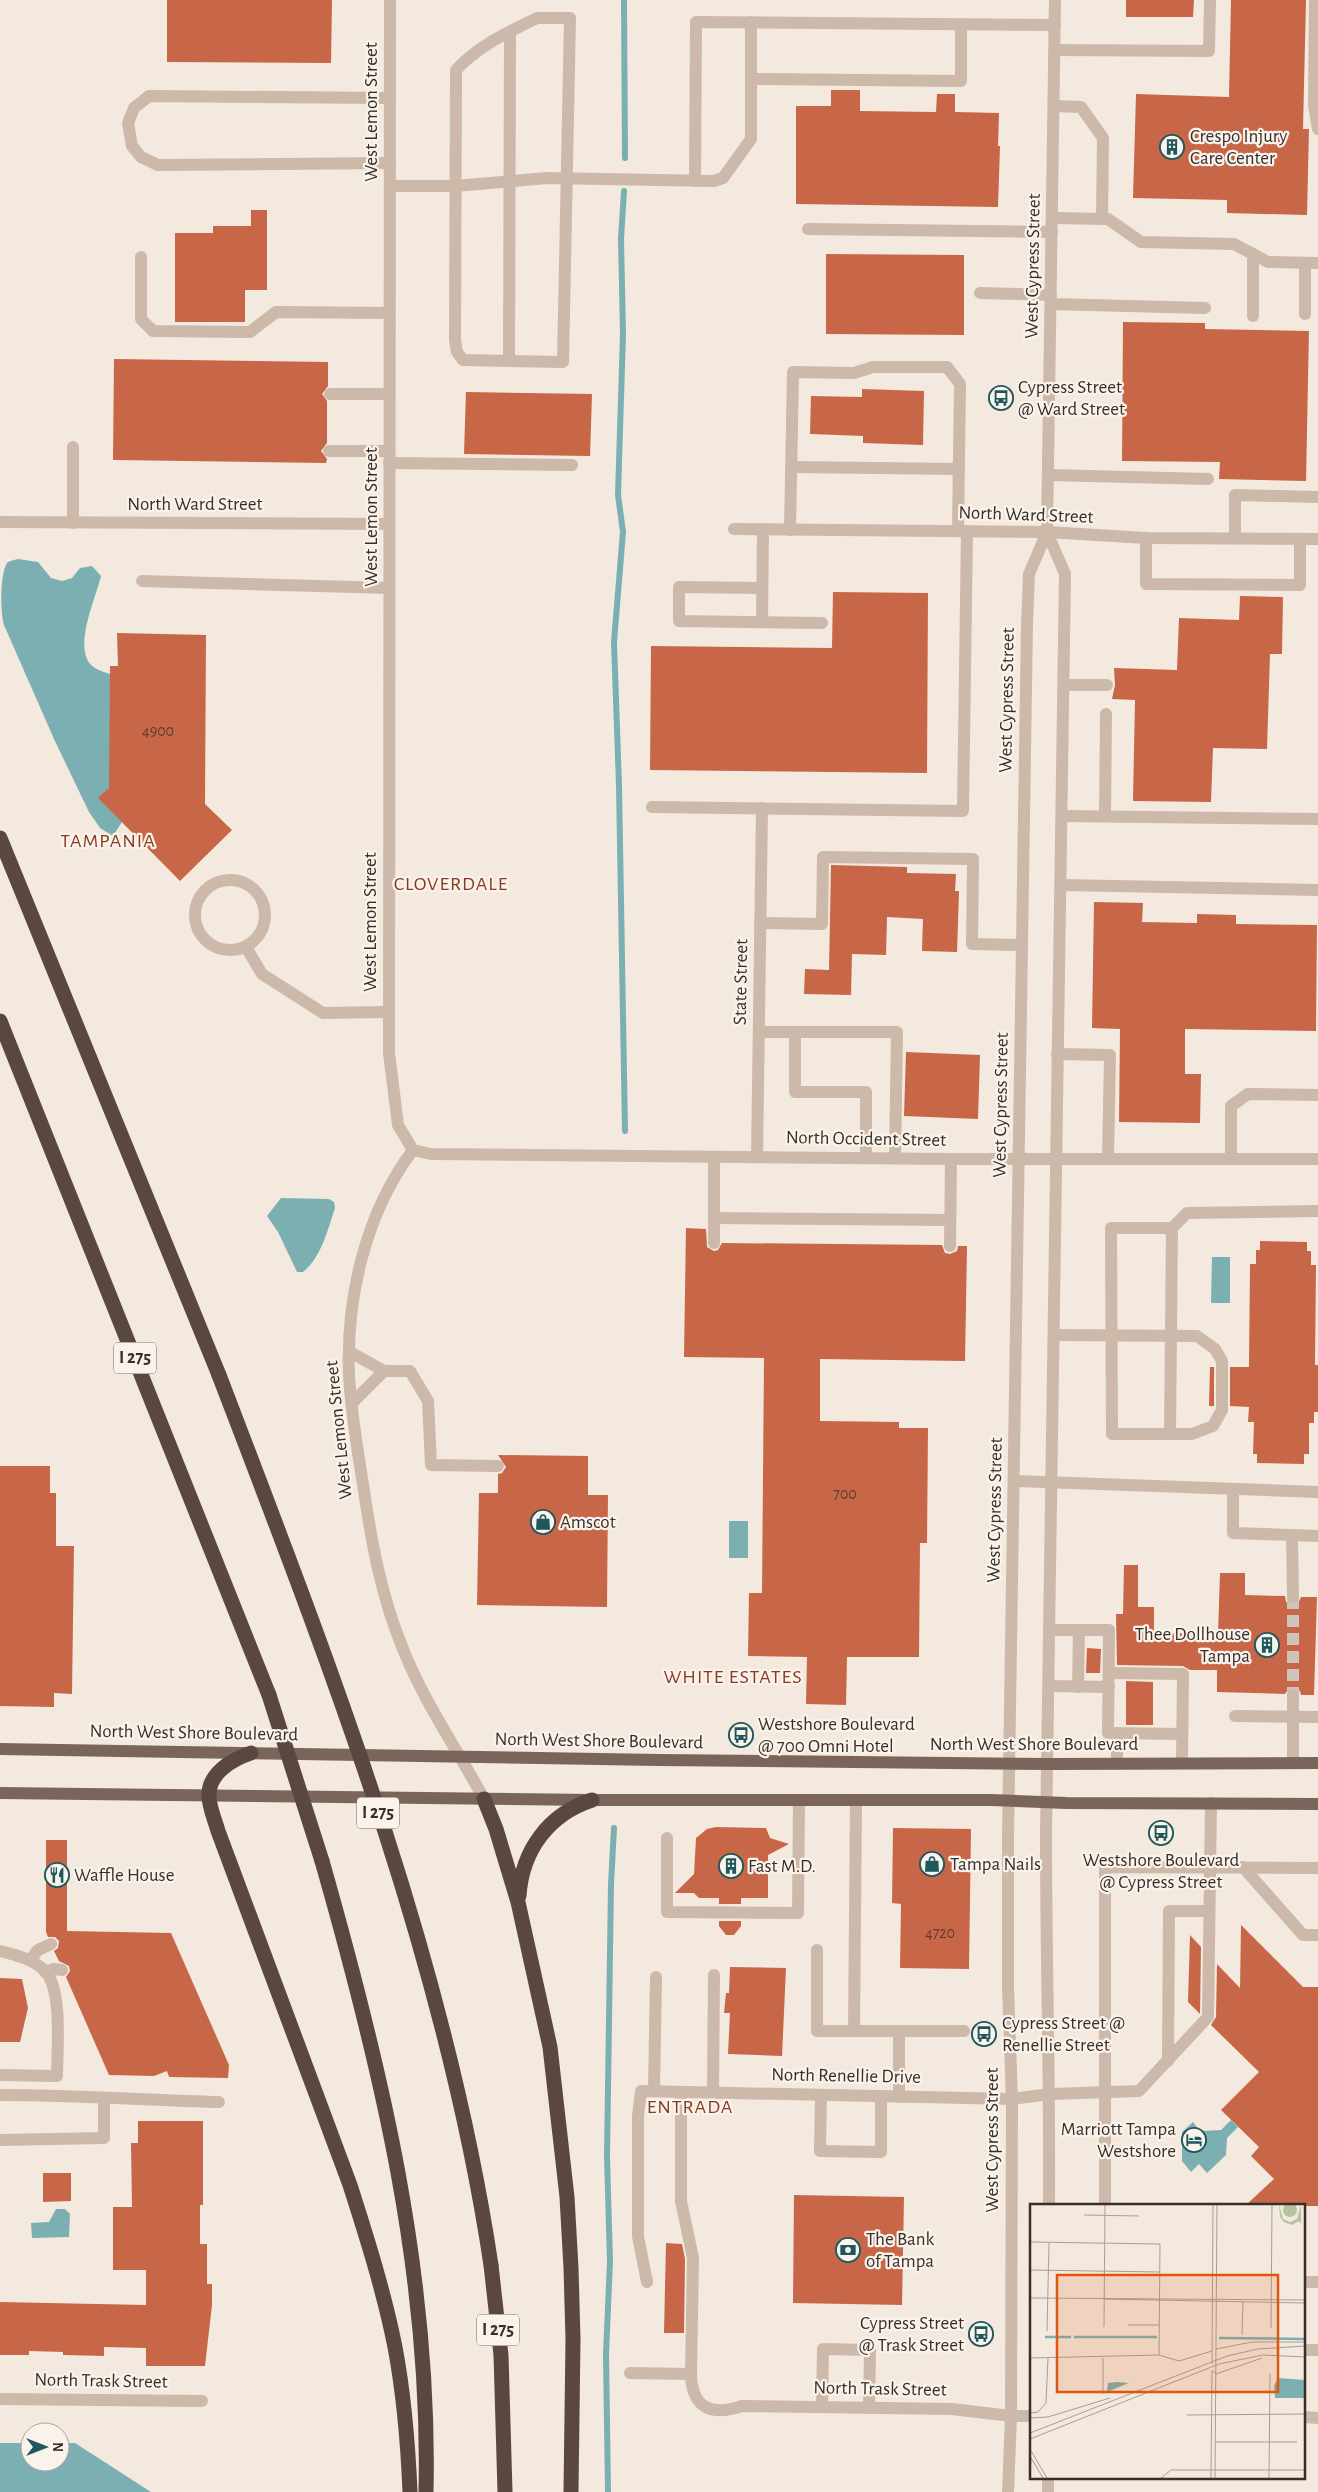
<svg xmlns="http://www.w3.org/2000/svg" width="1318" height="2492" font-family="'Alegreya Sans',sans-serif">
<style>
.water{fill:#7cafb1}
.lines{fill:none;stroke-linecap:round;stroke-linejoin:round}
.stream{stroke:#7cafb1;stroke-width:6}
.building{fill:#c86747}
.minor-tunnel{stroke:#cec4ba;stroke-width:12;stroke-dasharray:12 6;stroke-linecap:butt}
.minor{stroke:#ccb9a9;stroke-width:12}
.major{stroke:#7b655a;stroke-width:12}
.highway{stroke:#5a4840;stroke-width:15}
.highway-bridge{stroke:#5a4840;stroke-width:15}
.labels{text-anchor:middle;dominant-baseline:central;stroke-width:4.5;stroke-linejoin:round;paint-order:stroke}
.number-label{font-size:16px;fill:#5d3c30}
.shield{fill:#faf3eb;stroke:#736963;stroke-width:1}
.shield-label{font-size:18px;font-weight:bold;fill:#392e29}
.street-label{font-size:19px;fill:#392e29;stroke:#faf3eb}
.poi-label{font-size:19px;fill:#392e29;stroke:#faf3eb;text-anchor:start}
.neighbourhood-label{font-size:20px;letter-spacing:1px;fill:#8a3a20;stroke:#faf3eb}
.inset-river{fill:none;stroke:#7cafb1;stroke-width:2.5}
.inset-road{fill:none;stroke:#a99e96;stroke-width:1}
.view{fill:#df570d;fill-opacity:0.15;stroke:#df570d;stroke-width:2.5}
.inset-edge{fill:none;stroke:#392e29;stroke-width:2.5}
</style>
<rect width="100%" height="100%" fill="#f3e9de"/>
<g class="water">
<path d="M18,559L38,562L51,578L62,581L72,578L80,568L92,566L101,576C96,598 70,653 95,668C100,671 105,672 110,674L122,822L113,836L100,828L89,812L54,739L4,625C0,611 0,574 7,563C9,561 14,560 18,559Z"/>
<path d="M281,1198L329,1199L334,1202L335,1208C328,1229 321,1258 303,1272H297L278,1232L267,1216Z"/>
<path d="M1212,1257H1230V1303H1211Z"/>
<rect x="729" y="1521" width="19" height="37"/>
<path d="M1231,2120L1238,2127L1227,2138L1226,2155L1207,2173L1199,2164L1191,2172L1182,2161V2132L1193,2122L1200,2131L1221,2130Z"/>
<path d="M56,2209H65L70,2214L69,2237L32,2238L31,2223L49,2222Z"/>
<path d="M0,2443H30V2462H60V2443H75L151,2492H0Z"/>
</g>
<g class="lines">
<g class="stream">
<path d="M624,0L625,158"/>
<path d="M624,191L621,239L623,334L618,495L623,532L614,642L619,786L625,1131"/>
<path d="M608,2492L606,2354L610,2261L607,2157L611,1884L614,1828"/>
</g>
</g>
<g class="building">
<path d="M167,0H332L331,63L167,62Z"/>
<path d="M1126,0H1194L1193,17H1126Z"/>
<path d="M1231,0H1306L1303,129H1309L1307,215L1227,213V200L1133,198L1136,94L1229,97Z"/>
<path d="M831,90H860V111L936,112L937,94H955V112L999,113L998,146H1000L998,207L796,204V106H831Z"/>
<path d="M251,210H267V290H245V322H175V233H213V226H251Z"/>
<path d="M826,254L964,255V335L826,334Z"/>
<path d="M1123,322L1205,323V329L1309,331L1306,481L1219,479L1220,462L1122,461Z"/>
<path d="M114,359L328,362V386L322,394L327,401V443L321,451L327,459L326,463L113,460Z"/>
<path d="M862,389L924,391L923,445L863,443V436L810,434L811,396L862,397Z"/>
<path d="M466,392L592,394L590,456L464,454Z"/>
<path d="M833,592L928,593L927,773L650,770L651,646L832,648Z"/>
<path d="M1240,596L1283,597L1282,654H1270L1267,749L1213,748L1211,802L1133,801L1135,700L1112,699L1115,685L1114,668L1177,670L1179,618L1239,620Z"/>
<path d="M117,633L206,635L205,804L232,830L180,881L98,798L109,788L110,666H118Z"/>
<path d="M831,865L907,867V873L956,874L955,891H959L957,952L922,951L923,919L887,917L886,955L852,954L851,995L804,994L805,969L829,970Z"/>
<path d="M1094,902L1143,903L1142,922L1197,923V914L1236,915V924L1317,925L1316,1031L1185,1029V1074H1201L1200,1123L1119,1122L1120,1029L1092,1028Z"/>
<path d="M906,1052L980,1055L978,1119L904,1116Z"/>
<path d="M686,1228L706,1229L707,1247L714,1251L718,1250L722,1243L942,1245L945,1253L950,1254L957,1251L958,1246H967L965,1361L820,1359V1421L899,1422V1428H928L927,1543H920L919,1657H847L846,1705L806,1704L807,1657L748,1656L749,1593H762L764,1358L684,1357Z"/>
<path d="M1260,1241L1307,1242V1251H1311V1265H1316L1315,1365H1318V1412H1314V1423H1309V1454H1304V1464L1257,1463V1454H1253L1254,1422H1248L1249,1407L1230,1406V1367H1249L1250,1264H1256V1250H1260Z"/>
<path d="M1210,1367H1214V1406H1209Z"/>
<path d="M498,1455L588,1456V1495H608L607,1607L477,1605L479,1493H498V1474L502,1473L506,1467Z"/>
<path d="M0,1466H50V1493H56V1546H74L72,1694L54,1693V1707L0,1706Z"/>
<path d="M1124,1565H1138V1607H1154V1633L1218,1634L1220,1573H1245V1595L1285,1596L1286,1602L1293,1605L1298,1604L1301,1597H1317L1314,1695H1301L1300,1691L1293,1687L1289,1688L1285,1694L1217,1692V1670H1190L1183,1666L1117,1665L1116,1614H1123Z"/>
<path d="M1087,1648L1101,1649L1100,1673H1086Z"/>
<path d="M1126,1681L1153,1682V1725H1126Z"/>
<path d="M716,1827L766,1828L770,1838L789,1844L768,1855V1898H741V1904H719V1898H699L694,1893H675L694,1874L696,1838L707,1829Z"/>
<path d="M893,1828L971,1829L969,1969L900,1968L901,1904L892,1903Z"/>
<path d="M46,1840H67V1931L171,1933L229,2065L228,2078L169,2077L167,2071L154,2076L109,2075L66,1977L70,1971L69,1966L59,1961L54,1951L58,1948L59,1941L55,1937H48L46,1932Z"/>
<path d="M719,1921H741V1926L734,1935H726L719,1926Z"/>
<path d="M1241,1925L1303,1987H1318V2206H1245L1274,2179L1251,2156L1259,2147L1221,2110L1259,2072L1211,2025L1216,2017L1217,1964L1240,1988Z"/>
<path d="M1190,1935L1201,1947L1200,2014L1188,2002Z"/>
<path d="M730,1967L786,1968L782,2056L728,2054L730,2013H724L726,1993H729Z"/>
<path d="M0,1978L22,1979L28,2008L20,2042H0Z"/>
<path d="M138,2121H203V2205H200V2244H207V2284H212V2305L205,2366H146V2348L104,2347V2356L63,2355V2352L29,2351V2355H0V2302L146,2305V2270H113V2207H132L131,2143H138Z"/>
<path d="M43,2173H71V2201L43,2202Z"/>
<path d="M794,2195L904,2197L902,2305L793,2303Z"/>
<path d="M666,2243L682,2244L685,2259L684,2333H664Z"/>
</g>
<g class="lines">
<path class="minor-tunnel" d="M1293,1597V1695"/>
<g class="minor">
<path d="M390,0L389,1053L398,1125L413,1150"/>
<path d="M1315,0L1314,105L1318,129"/>
<path d="M537,18H570L563,362L463,360L457,352L455,340L456,70C479,45 507,33 537,18Z"/>
<path d="M1054,50L1209,51L1210,0"/>
<path d="M751,79L961,81V24"/>
<path d="M389,98L149,96L134,108L128,123L132,146L141,157L158,165L390,163"/>
<path d="M1054,106L1081,107L1103,138L1102,219"/>
<path d="M695,181L696,22L1055,25"/>
<path d="M390,186H455L547,178L714,181L723,178L751,139V22"/>
<path d="M1052,218L1108,219L1141,242L1234,244L1268,262L1318,263"/>
<path d="M808,229L1052,232"/>
<path d="M141,257V319L153,331L250,332L276,312L389,313"/>
<path d="M1305,263V314"/>
<path d="M980,293L1051,295"/>
<path d="M1051,304L1205,308"/>
<path d="M1253,316V254"/>
<path d="M509,361L510,32"/>
<path d="M330,394H389"/>
<path d="M329,451H389"/>
<path d="M389,463L572,465"/>
<path d="M791,467L959,469"/>
<path d="M1049,475L1208,479"/>
<path d="M0,522L389,524"/>
<path d="M73,523V447"/>
<path d="M734,529L1047,532L1146,538L1318,539"/>
<path d="M790,530L793,372L854,373L873,367H947L960,384L958,531"/>
<path d="M1047,532L1065,574L1046,1834C1046,1958 1050,2082 1049,2206"/>
<path d="M1146,538V584L1300,585V539"/>
<path d="M1235,538V495L1318,497"/>
<path d="M142,581L389,588"/>
<path d="M762,588L679,587V621L822,623"/>
<path d="M762,622L763,530"/>
<path d="M1064,685H1107"/>
<path d="M652,807L963,811L967,531"/>
<path d="M1062,816L1318,819"/>
<path d="M1105,816L1106,714"/>
<circle cx="230" cy="915" r="35"/>
<path d="M1061,885L1318,890"/>
<path d="M760,923L822,924L823,857L973,859L972,944L1022,945"/>
<path d="M246,947L262,974L323,1013L389,1012"/>
<path d="M759,1032H897L895,1158"/>
<path d="M795,1032V1092H866V1158"/>
<path d="M1057,1054L1110,1055L1108,1159"/>
<path d="M413,1150L431,1154L951,1159H1318"/>
<path d="M413,1150C366,1212 346,1297 349,1375C351,1411 357,1448 363,1484C371,1540 381,1596 403,1649C424,1702 457,1749 484,1799"/>
<path d="M714,1157V1243"/>
<path d="M757,1157L762,808"/>
<path d="M1231,1159V1106L1248,1094L1318,1095"/>
<path d="M714,1218L950,1220"/>
<path d="M950,1246L951,1159"/>
<path d="M1054,1335L1197,1336L1215,1349L1222,1361V1410L1213,1426L1192,1434H1112L1111,1228H1172"/>
<path d="M350,1352L384,1371H410L428,1401L431,1465L498,1466"/>
<path d="M352,1403L384,1371"/>
<path d="M1170,1434L1172,1228L1187,1213L1318,1211"/>
<path d="M1014,1481L1318,1492"/>
<path d="M1233,1490V1533L1318,1536"/>
<path d="M1292,1535L1293,1597"/>
<path d="M1050,1630H1109L1108,1733L1182,1734"/>
<path d="M1109,1673L1183,1674L1182,1763"/>
<path d="M1050,1686L1109,1687"/>
<path d="M1078,1687L1079,1630"/>
<path d="M1235,1716L1318,1717"/>
<path d="M1293,1763V1695"/>
<path d="M1117,1764V1733"/>
<path d="M667,1838V1912L798,1913L799,1801"/>
<path d="M1243,1867L1303,1935H1318"/>
<path d="M817,1950V2031H964"/>
<path d="M0,1951C16,1955 33,1959 45,1971C63,1990 57,2051 57,2076L0,2075"/>
<path d="M30,1960L38,1950L51,1944"/>
<path d="M45,1972L54,1969L62,1970"/>
<path d="M854,2031L856,1801"/>
<path d="M1168,2061L1169,1911H1209"/>
<path d="M654,2091L656,1977"/>
<path d="M681,2092V2201L693,2258L691,2376C693,2409 712,2416 742,2406L952,2409L1011,2416H1032"/>
<path d="M713,2092L714,1975"/>
<path d="M0,2095C73,2095 146,2100 219,2102"/>
<path d="M821,2095L820,2151L881,2152V2096"/>
<path d="M899,2097V2031"/>
<path d="M0,2140L104,2138V2098"/>
<path d="M1105,2206V1867L1318,1868"/>
<path d="M647,2282L638,2236V2116L641,2091L1012,2099L1050,2094L1139,2091L1208,2017L1211,1803"/>
<path d="M1304,2282H1318"/>
<path d="M1304,2350H1318"/>
<path d="M630,2373L691,2374"/>
<path d="M0,2399L202,2401"/>
<path d="M822,2407L823,2349L870,2350L869,2408"/>
<path d="M1304,2417L1318,2418"/>
<path d="M1008,2492L1011,2416L1012,2099L1008,1988V1836L1027,625L1029,574L1047,532L1055,0"/>
<path d="M1048,2492V2478"/>
</g>
<g class="major">
<path d="M0,1749L659,1760L1048,1764L1318,1763"/>
<path d="M0,1793L592,1800H991L1066,1803L1318,1804"/>
</g>
<g class="highway">
<path d="M0,838L219,1375"/>
<path d="M0,1021L269,1695"/>
<path d="M251,1753C233,1759 208,1773 209,1796C209,1807 215,1820 218,1831L350,2185C367,2238 384,2292 395,2347C404,2395 408,2444 410,2492"/>
<path d="M484,1799L496,1829L518,1902L550,2047L567,2197L571,2268L573,2339L571,2492"/>
<path d="M322,1861C381,2068 431,2275 426,2492"/>
<path d="M519,1896C522,1850 549,1814 592,1800"/>
<path d="M491,2265L501,2355L505,2492"/>
</g>
<g class="highway-bridge">
<path d="M219,1375C329,1663 445,1958 491,2265"/>
<path d="M269,1695L322,1861"/>
</g>
</g>
<defs>
<symbol id="building-ring" viewBox="-11 -11 22 22"><circle r="9.5" fill="#faf3eb" stroke="#1e575c" stroke-width="1.5"/><path d="M-4-6H4V6H1V3H-1V6H-4ZM-2.5-4.3h1.7v1.8h-1.7ZM.8-4.3h1.7v1.8H.8ZM-2.5-1h1.7V.8h-1.7ZM.8-1h1.7V.8H.8Z" fill="#1e575c"/></symbol>
<symbol id="bus-ring" viewBox="-11 -11 22 22"><circle r="9.5" fill="#faf3eb" stroke="#1e575c" stroke-width="1.5"/><path d="M-5-6H5V4H4V6H2V4H-2V6H-4V4H-5ZM-3.5-4V0h7V-4ZM-3.5 1.2v1.5H-2V1.2ZM2 1.2v1.5H3.5V1.2Z" fill="#1e575c"/></symbol>
<symbol id="shop-ring" viewBox="-11 -11 22 22"><circle r="9.5" fill="#faf3eb" stroke="#1e575c" stroke-width="1.5"/><path d="M-5-2.5h2.3a2.7 3.5 0 0 1 5.4 0H5L5.5 6h-11ZM-1.5-2.5h3a1.5 2.3 0 0 0-3 0Z" fill="#1e575c"/></symbol>
<symbol id="restaurant-ring" viewBox="-11 -11 22 22"><circle r="9.5" fill="#faf3eb" stroke="#1e575c" stroke-width="1.5"/><path d="M-5-6h1v4h1v-4h1v4h1v-4h1v5L-1.5 .5V6h-2V.5L-5-1ZM5-6V6H3V1.5H1.5Q1.5-4 5-6Z" fill="#1e575c"/></symbol>
<symbol id="hotel-ring" viewBox="-11 -11 22 22"><circle r="9.5" fill="#faf3eb" stroke="#1e575c" stroke-width="1.5"/><path d="M-6-4.5h1.5V1H6V5H4.5V3h-9V5H-6ZM-4 0a1.8 1.8 0 1 1 3.6 0ZM.5 0V-2.5h3Q6-2.5 6 0Z" fill="#1e575c"/></symbol>
<symbol id="bank-ring" viewBox="-11 -11 22 22"><circle r="9.5" fill="#faf3eb" stroke="#1e575c" stroke-width="1.5"/><path d="M-6-4H6V4H-6ZM0-2.3a2.3 2.3 0 1 0 0 4.6a2.3 2.3 0 1 0 0-4.6Z" fill="#1e575c"/></symbol>
</defs>
<g fill-rule="evenodd">
<use href="#building-ring" x="1158" y="133" width="28" height="28"/>
<use href="#bus-ring" x="987" y="384" width="28" height="28"/>
<use href="#shop-ring" x="529" y="1508" width="28" height="28"/>
<use href="#building-ring" x="1253" y="1631" width="28" height="28"/>
<use href="#bus-ring" x="727" y="1721" width="28" height="28"/>
<use href="#bus-ring" x="1147" y="1819" width="28" height="28"/>
<use href="#shop-ring" x="918" y="1850" width="28" height="28"/>
<use href="#building-ring" x="717" y="1852" width="28" height="28"/>
<use href="#restaurant-ring" x="43" y="1861" width="28" height="28"/>
<use href="#bus-ring" x="970" y="2020" width="28" height="28"/>
<use href="#hotel-ring" x="1180" y="2126" width="28" height="28"/>
<use href="#bank-ring" x="834" y="2236" width="28" height="28"/>
<use href="#bus-ring" x="967" y="2320" width="28" height="28"/>
</g>
<g class="labels">
<g class="number-label">
<text x="158" y="731">4900</text>
<text x="845" y="1494">700</text>
<text x="940" y="1933">4720</text>
</g>
<g class="shield">
<rect x="114" y="1342.5" width="42" height="31" rx="4"/>
<rect x="357" y="1797.5" width="42" height="31" rx="4"/>
<rect x="477" y="2314.5" width="42" height="31" rx="4"/>
</g>
<g class="shield-label">
<text x="135" y="1358">I 275</text>
<text x="378" y="1813">I 275</text>
<text x="498" y="2330">I 275</text>
</g>
<g class="street-label">
<text transform="translate(371 112) rotate(-90)">West Lemon Street</text>
<text transform="translate(1033 266) rotate(-89)">West Cypress Street</text>
<text x="195" y="504">North Ward Street</text>
<text transform="translate(1026 515) rotate(2)">North Ward Street</text>
<text transform="translate(371 517) rotate(-90)">West Lemon Street</text>
<text transform="translate(1007 700) rotate(-89)">West Cypress Street</text>
<text transform="translate(370 922) rotate(-90)">West Lemon Street</text>
<text transform="translate(741 982) rotate(-89)">State Street</text>
<text transform="translate(1001 1105) rotate(-89)">West Cypress Street</text>
<text transform="translate(866 1139) rotate(1)">North Occident Street</text>
<text transform="translate(339 1430) rotate(-96)">West Lemon Street</text>
<text transform="translate(995 1510) rotate(-89)">West Cypress Street</text>
<text transform="translate(194 1733) rotate(1)">North West Shore Boulevard</text>
<text transform="translate(599 1741) rotate(1)">North West Shore Boulevard</text>
<text x="1034" y="1744">North West Shore Boulevard</text>
<text transform="translate(846 2076) rotate(1)">North Renellie Drive</text>
<text transform="translate(992 2140) rotate(-90)">West Cypress Street</text>
<text transform="translate(101 2381) rotate(1)">North Trask Street</text>
<text transform="translate(880 2389) rotate(1)">North Trask Street</text>
</g>
<g class="poi-label">
<text x="1190" y="136">Crespo Injury<tspan x="1190" dy="22">Care Center</tspan></text>
<text x="1018" y="387">Cypress Street<tspan x="1018" dy="22">@ Ward Street</tspan></text>
<text x="560" y="1522">Amscot</text>
<text x="1250" y="1634" text-anchor="end">Thee Dollhouse<tspan x="1250" dy="22">Tampa</tspan></text>
<text x="758" y="1724">Westshore Boulevard<tspan x="758" dy="22">@ 700 Omni Hotel</tspan></text>
<text x="1161" y="1860" text-anchor="middle">Westshore Boulevard<tspan x="1161" dy="22">@ Cypress Street</tspan></text>
<text x="950" y="1864">Tampa Nails</text>
<text x="748" y="1866">Fast M.D.</text>
<text x="74" y="1875">Waffle House</text>
<text x="1002" y="2023">Cypress Street @<tspan x="1002" dy="22">Renellie Street</tspan></text>
<text x="1176" y="2129" text-anchor="end">Marriott Tampa<tspan x="1176" dy="22">Westshore</tspan></text>
<text x="866" y="2239">The Bank<tspan x="866" dy="22">of Tampa</tspan></text>
<text x="964" y="2323" text-anchor="end">Cypress Street<tspan x="964" dy="22">@ Trask Street</tspan></text>
</g>
<g class="neighbourhood-label">
<text x="108" y="841">TAMPANIA</text>
<text x="451" y="884">CLOVERDALE</text>
<text x="733" y="1677">WHITE ESTATES</text>
<text x="690" y="2107">ENTRADA</text>
</g>
</g>
<g transform="translate(1030 2204)">
<rect width="275" height="275" fill="#f3e9de"/>
<path d="M253 6a7 7 0 1 1 14 0a7 7 0 1 1-14 0ZM249,1L253,15L260,18L267,15L271,1V20L269,17L262,21L254,18L250,13Z" fill="#b6c39d"/>
<path d="M248,174L275,176V194H245L244,182ZM87,178L98,179L101,178L77,188L78,179Z" fill="#7cafb1"/>
<path class="inset-river" d="M15,133H41M44,133H127M189,134L275,135"/>
<path class="inset-road" d="M54,11L109,12M0,38L130,40L129,151M0,66L130,68M0,94L275,96M74,95L275,99M98,121H129M74,123L75,1M241,124L242,1M17,127L19,39M212,131L213,98M186,145L222,138H275M0,154L129,151L149,157L182,147M182,160L183,1M182,166L186,170L232,154M73,190V154M0,209L8,208L16,199L18,154M157,211L275,210M0,214L18,213L80,194M0,229L197,152L228,145L275,142M0,235L189,160L233,151L275,153M186,238H267M0,245L17,274M0,252L13,274M0,274L1,255M131,274L141,266H275M181,274L182,167M185,274L187,1M239,274L240,170"/>
<path class="view" d="M27,71H248V188H27Z"/>
<rect width="275" height="275" class="inset-edge"/>
</g>
<g transform="translate(45 2447) rotate(90)"><circle r="24" fill="#faf3eb" stroke="#ada49d"/>
<path d="M0-4L9 19L0 12L-9 19Z" fill="#1e575c"/>
<text y="-8" font-size="14" font-weight="bold" text-anchor="middle" fill="#392e29">N</text>
</g>
</svg>
